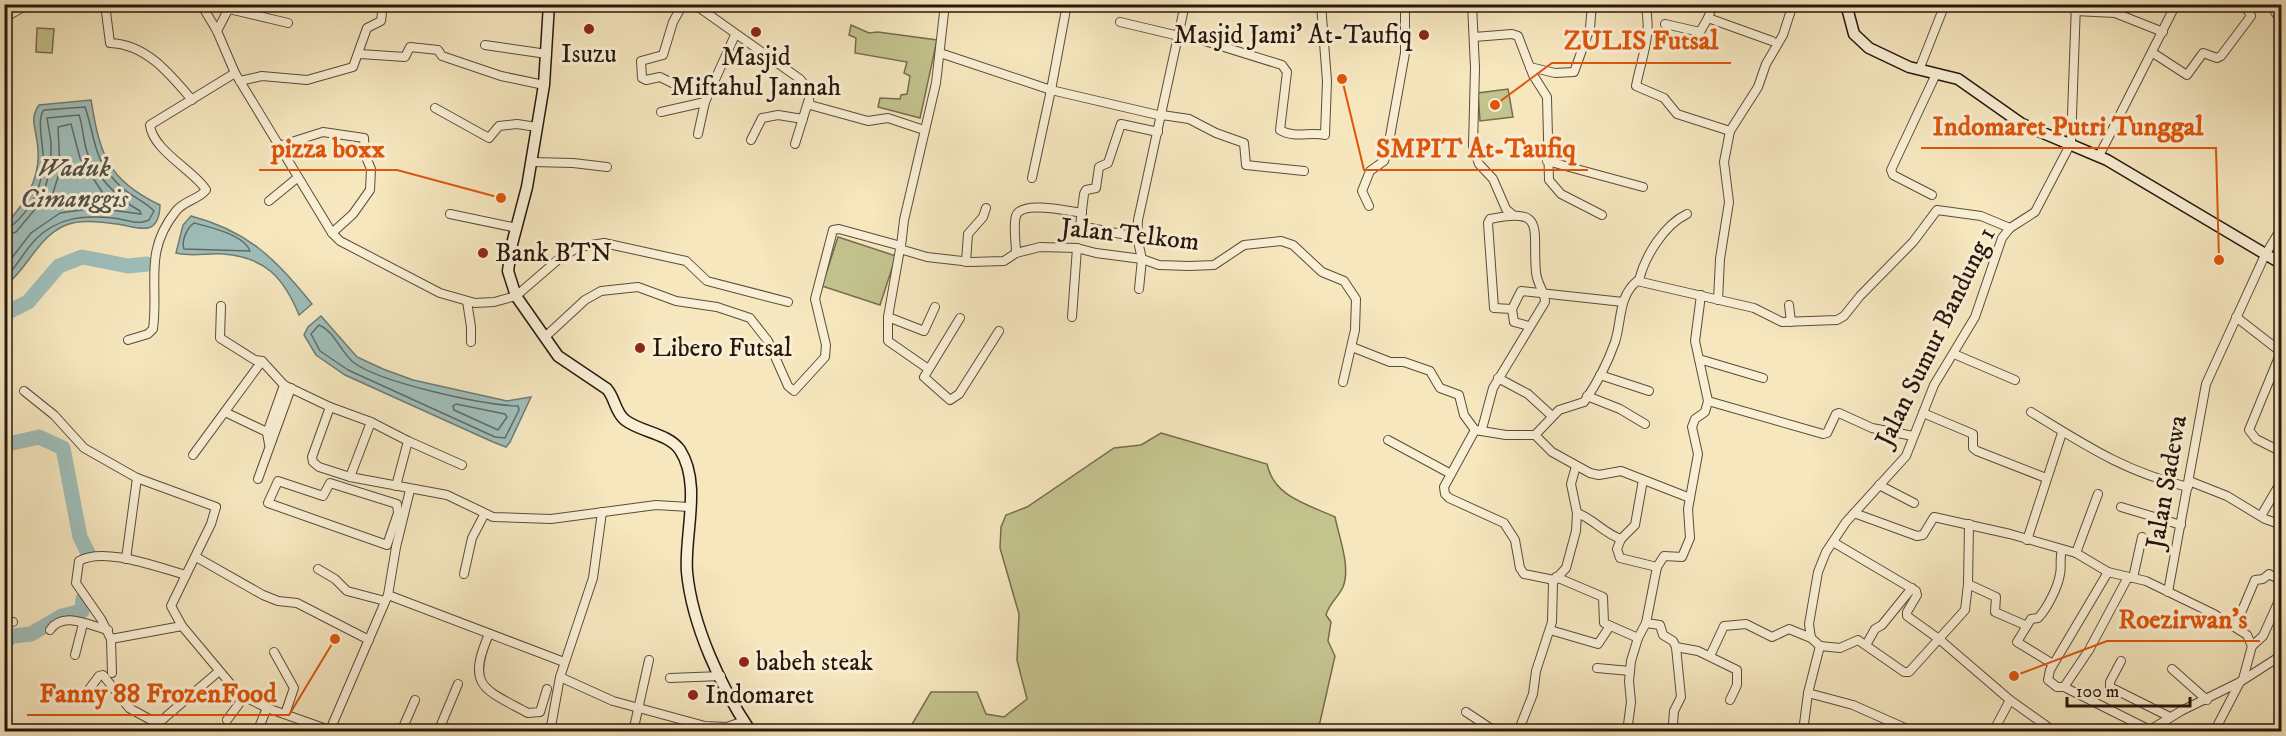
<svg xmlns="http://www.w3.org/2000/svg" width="2286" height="736" font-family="'IM FELL DW Pica',serif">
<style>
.green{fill:#c3c38e;stroke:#766d4e;stroke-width:1.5}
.water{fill:#9fbeba;stroke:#6f7b75;stroke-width:1.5}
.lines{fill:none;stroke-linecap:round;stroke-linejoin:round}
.shore{stroke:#646a64;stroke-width:1.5}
.river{stroke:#9fbeba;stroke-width:15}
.street-casing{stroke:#5c4b3a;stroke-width:10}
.secondary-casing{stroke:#28170d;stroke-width:13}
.street{stroke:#f9efd5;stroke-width:8}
.secondary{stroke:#f9efd5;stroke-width:10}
.poi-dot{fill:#8f2418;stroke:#f9efd5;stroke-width:2}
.labels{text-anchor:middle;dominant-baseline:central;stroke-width:6;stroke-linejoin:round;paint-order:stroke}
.poi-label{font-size:26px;fill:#28170d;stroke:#f9efd5;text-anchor:start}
.street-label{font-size:26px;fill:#28170d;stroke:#f9efd5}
.water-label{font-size:27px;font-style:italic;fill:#52514a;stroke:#f9efd5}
.leader{fill:none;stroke:#de560c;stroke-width:2}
.callout-dot{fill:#de560c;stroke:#f9efd5;stroke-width:2}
.callout-label{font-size:27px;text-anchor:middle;font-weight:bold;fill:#de560c;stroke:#f9efd5;stroke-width:6;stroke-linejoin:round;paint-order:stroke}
</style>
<rect width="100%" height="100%" fill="#f6e7bf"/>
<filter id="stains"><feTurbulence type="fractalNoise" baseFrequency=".00333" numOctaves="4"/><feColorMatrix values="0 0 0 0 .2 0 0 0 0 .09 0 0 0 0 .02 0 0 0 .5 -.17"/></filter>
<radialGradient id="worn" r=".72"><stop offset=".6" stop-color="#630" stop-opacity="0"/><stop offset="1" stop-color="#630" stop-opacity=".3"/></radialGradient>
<g class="green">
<path d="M851,25L869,33L878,32L937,40L920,118L878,107L880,98L900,99L901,95L907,94L910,76L904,73L907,62L855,53L856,38L849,35Z"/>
<path d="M37,28L54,29L52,53L36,52Z"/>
<path d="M1508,89L1513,117L1480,121L1478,93Z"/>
<path d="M838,237L896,256L880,305L822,286Z"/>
<path d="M1161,433L1267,464C1274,497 1307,504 1335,517C1339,537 1351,567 1343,587C1338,598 1329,603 1326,615L1331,622L1328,641L1335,656L1318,731H908L931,692H977L986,714L1004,717L1027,699L1017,660L1019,614L1000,548L1001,527L1006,515L1027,507L1114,448L1141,445Z"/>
</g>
<g class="water">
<path d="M91,100C100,154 107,180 160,205C159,239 137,227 117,224C101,222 81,219 66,225C37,237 28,269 5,286V225C27,202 43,174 37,141C35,126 30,118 39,105Z"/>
<path d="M191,216C248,231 276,259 312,304L299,315C284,278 265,257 223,254C207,253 192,257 176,253L183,225Z"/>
<path d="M321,316L357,357L383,369L413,380L507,401L531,397L510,442L506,447L493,442L345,375L316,355L304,335L308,327Z"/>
</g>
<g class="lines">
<g class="shore">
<path d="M71,124L80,158L106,198L53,206L50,203L60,170L58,127Z"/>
<path d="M194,223C210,227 244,235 250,251L184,249C181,241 187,228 194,223Z"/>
<path d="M4,229C11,228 15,223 19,219C33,205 40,187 43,169C46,153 35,119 44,110L85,107C96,139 92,159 120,186C130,196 145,201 154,211L149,220C137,226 126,219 113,218C84,215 58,217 36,239C24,251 17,267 4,279"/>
<path d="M4,236L16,232L41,202L51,167V142L47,118L79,115C83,126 83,140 87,152C95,175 118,199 140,211L141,214L95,208L60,213L31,233L4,268"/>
<path d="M319,325C334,331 341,352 353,362C380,383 484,405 518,406L519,410L505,438L495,437L348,370L320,351L311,334Z"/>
<path d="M456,404L505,414L507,417L498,430L454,410L453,406Z"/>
</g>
<g class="river">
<path d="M4,314L28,302L59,266L82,257L128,266L147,264"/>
<path d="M4,445L39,437L63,448L80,537L88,553"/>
<path d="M4,642L13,636L31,634L62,616L82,611L83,599"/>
</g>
<defs>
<g id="street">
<path d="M105,4L110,43C146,44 170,74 192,100"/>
<path d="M201,4L217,31L235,73L332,233L340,241L440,293L475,303L494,302L516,296L560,258L579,247L604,243L686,261L707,281L788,302"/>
<path d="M694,4L800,79L807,88L810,105L868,121L888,118L924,130"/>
<path d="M959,4L982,7"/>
<path d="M1472,4L1475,68L1473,146L1479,164L1493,179L1506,209L1513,215"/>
<path d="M1645,4C1653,33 1641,59 1636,86L1664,98L1677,114L1730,131"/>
<path d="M2279,4L2275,12L2282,21"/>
<path d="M229,9L288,23"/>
<path d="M2075,11L2115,13L2163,32"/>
<path d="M4,18L29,4"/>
<path d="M1708,18L1713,4"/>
<path d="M1120,22L1179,36"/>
<path d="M1665,24L1700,32L1708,18L1772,41"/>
<path d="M217,31L230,6"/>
<path d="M1179,33L1282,65L1287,72L1280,130C1295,139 1310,131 1325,135L1327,81L1321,4"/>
<path d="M1474,37L1512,34L1518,36L1533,75L1547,97L1549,180L1561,194L1602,215"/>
<path d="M485,45L547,54"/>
<path d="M940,53L1051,90L1067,4"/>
<path d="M2153,53L2187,75L2203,53L2217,58L2221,56L2251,16L2244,4"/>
<path d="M360,54L405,57L410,47L438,50L442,56L501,76L544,85"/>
<path d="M1530,67L1555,73L1574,72L1590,28L1592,4"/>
<path d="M1919,70L1945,4"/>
<path d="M240,81L262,76L307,80L353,67L367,28L381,21L383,4"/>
<path d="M672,83L660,77L646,80L642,78L641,61L663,55L673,22L683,4"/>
<path d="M435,108L489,138L499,126L517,124L537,127"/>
<path d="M661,112L705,102"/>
<path d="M1162,115L1189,119L1216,133L1244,143L1246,165L1304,171"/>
<path d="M698,134L705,102L735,35"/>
<path d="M751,140L762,118L778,115L803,119"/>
<path d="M795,144L808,102"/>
<path d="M279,146L323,132L364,138L365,155L371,169L370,190L353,214L332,233"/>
<path d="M2099,156L2176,4"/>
<path d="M1547,161L1643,187"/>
<path d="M532,162L573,163L607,167"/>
<path d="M1032,178L1051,90L1162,116"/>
<path d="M1932,195L1893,175L1891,170L1936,74"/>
<path d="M269,201L297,178"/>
<path d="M1369,206L1362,191L1370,171L1384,161L1387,153L1405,53V4"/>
<path d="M450,214L517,228"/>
<path d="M1137,237L1080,226L1084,194L1086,190L1096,188L1099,167L1108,163L1121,124L1158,132"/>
<path d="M901,246L900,249L927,257L971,262L1004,261L1016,253L1040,247L1077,248L1096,253L1142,259L1159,265L1189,266L1214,265L1244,245L1281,241L1293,245L1322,272L1344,281L1356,299L1355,330L1343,382"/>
<path d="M901,246L904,220L936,83L945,4"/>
<path d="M900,249L888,317V341L927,368"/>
<path d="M1016,253C1016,242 1013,226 1016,216C1021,200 1069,211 1082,213"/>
<path d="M966,262L968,234L983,217L986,208"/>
<path d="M1639,280C1645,256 1664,225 1687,214"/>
<path d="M1139,289L1142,259L1137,237L1138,220L1185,4"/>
<path d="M1718,300L1720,259L1729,202L1724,162L1730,131L1758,87L1766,64L1783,35L1793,4"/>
<path d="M467,301L471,327V342"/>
<path d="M1789,305L1791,322"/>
<path d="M221,306L220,338L255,360L262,361L284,385L330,407L312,457L313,462L319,467L350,477L447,495L493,517L551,519L656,505L689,507"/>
<path d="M888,317L924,331L935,307"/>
<path d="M1072,317L1077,248"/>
<path d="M2236,317L2281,352L2249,430L2256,439L2282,452"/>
<path d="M960,318L924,377L950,400L959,394L999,331"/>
<path d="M1529,326L1514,322L1512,309L1521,291L1623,302"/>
<path d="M545,337L585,300L601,291L638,287L676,301L717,307L750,318L768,341L788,386L794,391L825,357L826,345L815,299L833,230L839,229L901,246"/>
<path d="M128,340L148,334L153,329C159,284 143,252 176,211C185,200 198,200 206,190C196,172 152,150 150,125L235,73"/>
<path d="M1352,347L1390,362H1404L1430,371L1440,388L1459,395L1464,415L1475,430"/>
<path d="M1954,354L2015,380"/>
<path d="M1699,359L1763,378"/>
<path d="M1600,375L1649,391"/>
<path d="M1498,378L1528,394L1552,416"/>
<path d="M24,391L54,415L84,448L137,478L216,507L211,524L186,575C159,568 104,546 79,561L76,583L101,619L111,639"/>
<path d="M1587,396L1620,409L1645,424"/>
<path d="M1708,401L1823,434L1827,433L1836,414L1839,413L1872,428L1913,436"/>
<path d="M330,407L371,422L350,477"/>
<path d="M2031,412C2085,445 2125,472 2188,487"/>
<path d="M227,413L271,434"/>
<path d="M1923,413L1973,434V448L1977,451L2046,478"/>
<path d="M371,422L408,441L396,486"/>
<path d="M1482,429L1493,388L1545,302C1545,291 1537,285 1536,272C1532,228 1547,207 1490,219L1488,223L1494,308L1512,309"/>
<path d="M1535,435L1552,452L1590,473L1599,475L1621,471L1690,498"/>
<path d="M1388,440L1451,474"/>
<path d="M408,441L462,465"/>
<path d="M269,444L267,433L284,385"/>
<path d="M193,455L262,361"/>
<path d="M258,479L291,388"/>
<path d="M278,481L323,496L330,483L397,504L398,513L387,545L268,503Z"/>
<path d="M2189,481L2227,496L2265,519L2282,525"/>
<path d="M1879,485L1914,503"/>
<path d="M2121,507L2181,525"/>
<path d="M1577,513C1594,519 1603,533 1621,539L1617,549L1620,558L1657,567"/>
<path d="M1854,513L1917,536L1923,535L1934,517L2010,534L2076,553L2108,572L2146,581L2214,614L2247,635L2252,646L2243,679"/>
<path d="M2261,516L2282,480"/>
<path d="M1969,524L1968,584L1965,610L1909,672H1904L1858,640L1840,648L1820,646L1811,638L1809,624L1818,572L1826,552L1846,522L1906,456L1934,385L1975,317L2002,238L2010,228L2035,212L2071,143L2076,4"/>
<path d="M1621,539L1635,525L1643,480"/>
<path d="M2027,540L2062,433"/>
<path d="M1833,542L1916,591L1917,595L1907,612V616L1939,639L2010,700L2055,732"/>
<path d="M2076,553L2098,494"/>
<path d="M196,557L263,595L278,601L297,603L369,640"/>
<path d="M126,559L137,478"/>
<path d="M318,569L335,579L347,591L385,601"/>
<path d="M2108,572L2050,670L2048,680L2057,687H2064L2150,730L2181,711L2240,682L2282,655"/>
<path d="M464,574L472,538L484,515"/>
<path d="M1556,577L1603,597L1604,623L1638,638"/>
<path d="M2133,578L2142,537"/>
<path d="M1554,580L1524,574L1520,568L1515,540L1504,523L1449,498L1445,494L1444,487L1475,430L1506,435H1535L1559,410L1584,402C1596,385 1608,362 1615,342C1622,320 1618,297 1637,281L1754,308L1782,322L1837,320L1844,316L1860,296L1913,242L1937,210L1981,216L2010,228"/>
<path d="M1968,584L1996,597L1995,612L2025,625"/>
<path d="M2168,592L2206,384L2265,255L2282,227"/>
<path d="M388,595L564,662"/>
<path d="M4,622H13"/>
<path d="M1646,623L1660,625L1663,635L1673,641L1676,647L1681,697L1674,711L1673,724"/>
<path d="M182,626L171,606L186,575"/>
<path d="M2235,627L2255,580L2263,579L2269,574L2282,581"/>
<path d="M50,630C63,611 88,625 108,630"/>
<path d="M1550,630L1598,644L1610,626"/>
<path d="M489,634C466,687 484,689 528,713L540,712L547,689"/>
<path d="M1866,645L1875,629L1882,625L1912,588"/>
<path d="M2252,646L2263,636L2282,594"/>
<path d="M1676,647L1698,651L1737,670V685L1730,700"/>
<path d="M274,652L294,688L285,714"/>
<path d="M75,655L83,624"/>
<path d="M1710,656L1724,626L1746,624L1772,637L1789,629L1811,638"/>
<path d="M2121,661L2110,682V687L2170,717"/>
<path d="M2053,664L2017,642L2031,619L2038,618C2047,609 2058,587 2060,574C2062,565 2059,560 2062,550"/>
<path d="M1597,668L1630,671"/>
<path d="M2172,669L2207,700"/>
<path d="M112,673L111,639L182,626L239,694L267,708L335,732"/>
<path d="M560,677L613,701L705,726L727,727L744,721"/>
<path d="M670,678L721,676"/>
<path d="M2064,687L2089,650L2128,577"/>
<path d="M1808,693L1853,705L1914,732"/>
<path d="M77,695L84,696L99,676L103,675L129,708L151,720H162L218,672"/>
<path d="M1466,712L1496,732"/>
<path d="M227,720L244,697"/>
<path d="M234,730L237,732"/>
<path d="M330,730L388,595L396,547L410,490"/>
<path d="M257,732L267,708"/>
<path d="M401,732L415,700"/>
<path d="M438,732L458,684"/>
<path d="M550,732L560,677L593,578L602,512"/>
<path d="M633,732L649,660"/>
<path d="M1518,732L1533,694L1536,671L1552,622L1553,582L1566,568L1576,531L1577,513L1571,484L1576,466"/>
<path d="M1627,732L1631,702L1629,681L1631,661L1638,638L1646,623L1657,567L1664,556L1682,557L1690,538L1688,509L1698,454L1692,427L1695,419L1705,412L1708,401L1695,341L1701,295"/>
<path d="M1803,732L1808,693L1820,646"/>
<path d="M1993,732L2010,700"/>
<path d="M2214,732L2240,682"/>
</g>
<g id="secondary">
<path d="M549,4L544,85L527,187L512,244L508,271L516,296L558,356L607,389C615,398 615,412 625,420C640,432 668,433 680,450C702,484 684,535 687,572C692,625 721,688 751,732"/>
<path d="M1351,4H1375"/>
<path d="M1846,4L1854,34L1869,48L1909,67L1958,79L2022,124L2107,160L2282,264"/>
</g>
</defs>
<use href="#street" class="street-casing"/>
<use href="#secondary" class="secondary-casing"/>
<use href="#street" class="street"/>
<use href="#secondary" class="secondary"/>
</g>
<g class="poi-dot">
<circle cx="589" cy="29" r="6"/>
<circle cx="756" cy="32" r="6"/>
<circle cx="1424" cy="35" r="6"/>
<circle cx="483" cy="253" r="6"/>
<circle cx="640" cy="348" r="6"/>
<circle cx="744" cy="662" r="6"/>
<circle cx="693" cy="695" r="6"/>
</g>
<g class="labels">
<g class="poi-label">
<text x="1412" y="35" text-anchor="end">Masjid Jami' At-Taufiq</text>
<text x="589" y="54" text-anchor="middle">Isuzu</text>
<text x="756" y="57" text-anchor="middle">Masjid<tspan x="756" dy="30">Miftahul Jannah</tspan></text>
<text x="495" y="253">Bank BTN</text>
<text x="652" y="348">Libero Futsal</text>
<text x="756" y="662">babeh steak</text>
<text x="705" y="695">Indomaret</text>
</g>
<g class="street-label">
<text transform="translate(1130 235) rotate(6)">Jalan Telkom</text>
<text transform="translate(1936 337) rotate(-64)">Jalan Sumur Bandung 1</text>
<text transform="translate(2167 482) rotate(-80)">Jalan Sadewa</text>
</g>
<g class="water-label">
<text x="74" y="168">Waduk<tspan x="74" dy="31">Cimanggis</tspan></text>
</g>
</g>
<path class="leader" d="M1495 105L1552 63H1731M2219 260L2216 148H1921M1342 79L1364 170H1588M501 198L397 170H259M2014 676L2107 641H2260M335 639L289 715H27"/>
<g class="callout-dot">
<circle cx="1495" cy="105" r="6"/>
<circle cx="2219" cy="260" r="6"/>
<circle cx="1342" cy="79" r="6"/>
<circle cx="501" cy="198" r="6"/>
<circle cx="2014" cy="676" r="6"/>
<circle cx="335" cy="639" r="6"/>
</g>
<g class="callout-label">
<text x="1641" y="49">ZULIS Futsal</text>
<text x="2068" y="135">Indomaret Putri Tunggal</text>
<text x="1476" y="157">SMPIT At-Taufiq</text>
<text x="328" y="157">pizza boxx</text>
<text x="2183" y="628">Roezirwan's</text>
<text x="158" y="702">Fanny 88 FrozenFood</text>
</g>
<rect width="2286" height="736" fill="none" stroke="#f6e7bf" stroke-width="24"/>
<rect x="6" y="6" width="2274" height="724" fill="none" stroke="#28170d" stroke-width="3"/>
<rect x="12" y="12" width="2262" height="712" fill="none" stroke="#28170d" stroke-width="1.5"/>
<path d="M2067 697v9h123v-9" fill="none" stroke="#28170d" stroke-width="3"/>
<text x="2076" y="697" font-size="18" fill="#28170d" stroke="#f9efd5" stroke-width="4.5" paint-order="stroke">100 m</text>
<rect width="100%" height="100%" filter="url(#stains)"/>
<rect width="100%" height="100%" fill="url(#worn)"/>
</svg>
